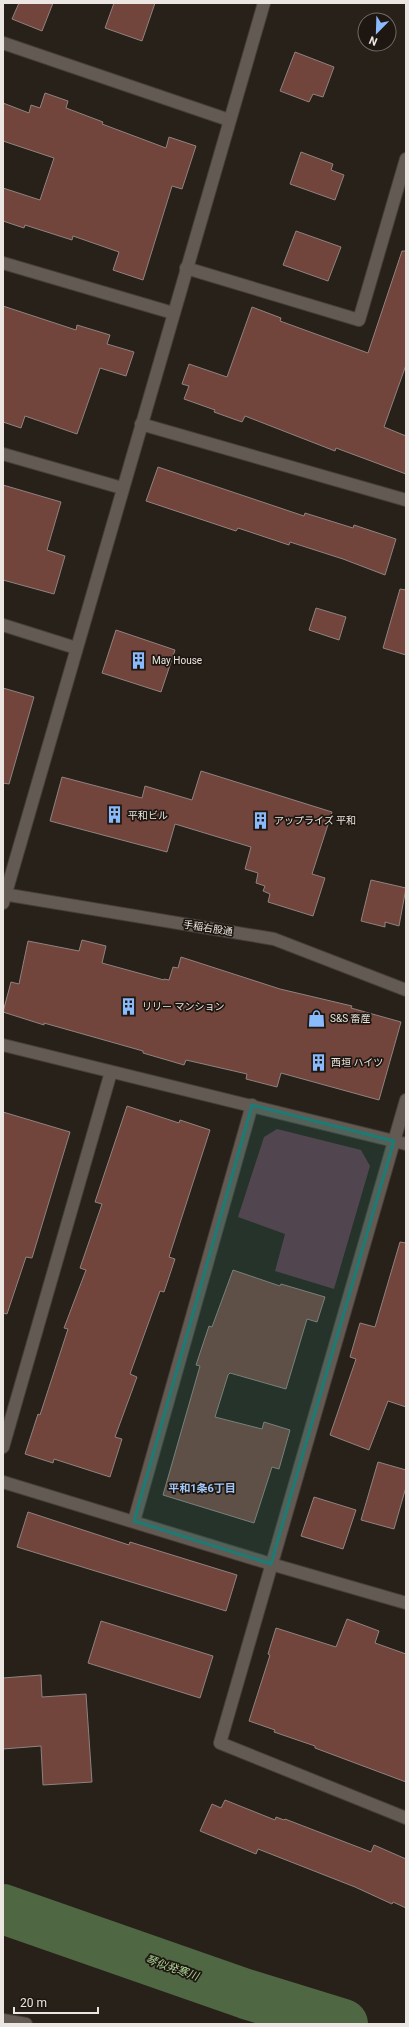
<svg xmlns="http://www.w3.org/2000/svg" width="409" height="2027" font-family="Roboto,'Noto Sans JP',sans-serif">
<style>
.green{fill:#5f3946}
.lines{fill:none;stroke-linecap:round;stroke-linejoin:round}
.river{stroke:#4f6742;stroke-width:50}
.building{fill:#71453c;stroke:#8f827f}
.street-casing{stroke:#453f3a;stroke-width:14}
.secondary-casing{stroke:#453f3a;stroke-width:14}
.street{stroke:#635b53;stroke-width:12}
.secondary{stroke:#635b53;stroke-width:12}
.marked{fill:#1a7c74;fill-opacity:0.2;stroke:#1a7c74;stroke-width:3;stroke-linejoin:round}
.labels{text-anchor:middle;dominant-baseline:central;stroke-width:3.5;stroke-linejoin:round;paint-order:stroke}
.poi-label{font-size:10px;fill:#ebe6e1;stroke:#1e1711;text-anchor:start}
.street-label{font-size:10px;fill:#ebe6e1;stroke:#1e1711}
.neighbourhood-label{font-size:11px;font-weight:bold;fill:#a3c8f9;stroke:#1e1711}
.water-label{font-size:11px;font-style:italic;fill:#a9d193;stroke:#1e1711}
</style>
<rect width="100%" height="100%" fill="#28211a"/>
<path class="green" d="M277,1129L361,1150L370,1166L334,1289L275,1271L285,1234L238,1217L264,1137Z"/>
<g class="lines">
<path class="river" d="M3,1909L246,1994L343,2024"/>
</g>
<g class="building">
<path d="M19,3H53L42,31L12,19Z"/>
<path d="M114,3H155L142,41L105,28Z"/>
<path d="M295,52L334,67L323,97L313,94L309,102L280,91Z"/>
<path d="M45,93L68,101L66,108L103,122L102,124L166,148L169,137L196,146L182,189L172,186L143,280L113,270L119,252L73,236L72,240L25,225L24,228L3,221V188L40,200L54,158L3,141V103L29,113L31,105L40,108Z"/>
<path d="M301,152L333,164L331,170L344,175L335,200L290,184Z"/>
<path d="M296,231L341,247L328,281L283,265Z"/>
<path d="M402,251H406V365L384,427L406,436V474L336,448L335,451L245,416L242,422L214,412L215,410L184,399L189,386L182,384L189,364L227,377L252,307L281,318L280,321L368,353Z"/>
<path d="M3,306L76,330L77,325L110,335L107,344L134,352L126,376L100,368L77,434L25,416L21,428L3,422Z"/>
<path d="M158,467L304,516L305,513L353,528L354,525L396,539L385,575L343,559L290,542L289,545L238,528L236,531L146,501Z"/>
<path d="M3,485L61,502L47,550L65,556L54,594L3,580Z"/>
<path d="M400,589L406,590V655L383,648Z"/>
<path d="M316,608L346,617L339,640L309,630Z"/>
<path d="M116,630L175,650L161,692L102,673Z"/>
<path d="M3,688L34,697L9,784L3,783Z"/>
<path d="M201,771L332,812L312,874L325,878L313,916L268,902L270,894L263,891L265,886L256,883L258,873L245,869L251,847L175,824L167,852L50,821L62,777L142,798L145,786L192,800Z"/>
<path d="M371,880L406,888L399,926L385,922V927L361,921Z"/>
<path d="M82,940L106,946L102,963L164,980V979L169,980L173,967L178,968L181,957L280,989L352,1006L351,1008L401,1022L379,1100L281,1073L277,1087L246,1079L247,1074L186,1060L184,1065L143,1053V1051L44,1023V1025L3,1012L11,982L19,984L28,941L79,951Z"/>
<path d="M127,1106L179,1123L180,1120L210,1130L169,1257L175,1259L164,1292L160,1291L130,1374L137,1377L115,1437L122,1439L110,1477L54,1459L53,1463L25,1454L38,1414L40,1415L68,1329L64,1328L86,1270L80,1268L102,1204L95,1202Z"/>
<path d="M3,1112L70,1132L32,1258L26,1257L7,1314L3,1313Z"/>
<path d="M400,1242L406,1243V1407L388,1401L369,1450L330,1435L356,1359L350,1357L360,1323L375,1327Z"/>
<path d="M233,1270L280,1286L281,1284L325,1297L317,1322L307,1319L286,1389L230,1373L228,1375L215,1417L262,1429L264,1422L290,1430L279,1469L272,1467L254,1523L163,1495L200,1366L196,1365L209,1326L212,1327Z"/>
<path d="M378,1462L406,1470V1487L394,1529L361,1520Z"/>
<path d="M314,1497L356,1510L343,1549L301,1536Z"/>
<path d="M28,1512L129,1545L130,1542L237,1575L226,1611L17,1547Z"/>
<path d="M347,1619L379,1631L375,1643L406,1654V1782L315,1748V1746L274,1732L275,1730L249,1721L270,1655L268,1654L276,1628L336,1647Z"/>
<path d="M101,1621L213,1656L200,1698L88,1663Z"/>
<path d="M41,1675L42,1697L86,1694L92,1782L43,1785L41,1746L3,1749V1678Z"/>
<path d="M225,1800L275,1820L276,1817L284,1820L285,1819L371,1852L374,1845L406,1859V1908L393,1902L392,1904L355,1887L258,1849L256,1854L200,1831L212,1804L221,1808Z"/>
</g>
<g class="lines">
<defs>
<g id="street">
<path d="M3,43L229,120"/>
<path d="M3,263L173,313"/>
<path d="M186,268L359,320L406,159"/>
<path d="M141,424L406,500"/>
<path d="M3,454L122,488"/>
<path d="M3,625L76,648"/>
<path d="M3,903L264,3"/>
<path d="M3,1045L406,1144"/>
<path d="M406,1100L220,1743L406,1818"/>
<path d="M3,1447L111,1072"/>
<path d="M3,1482L271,1564L406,1603"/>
<path d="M134,1521L252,1105"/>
<path d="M3,2020L26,2024"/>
</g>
<path id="secondary" d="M3,894L274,939L406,990"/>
</defs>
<use href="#street" class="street-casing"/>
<use href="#secondary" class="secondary-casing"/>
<use href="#street" class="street"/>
<use href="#secondary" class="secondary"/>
</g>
<path class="marked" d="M252,1105L394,1141L271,1564L134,1521Z"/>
<defs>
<symbol id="building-bare" viewBox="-9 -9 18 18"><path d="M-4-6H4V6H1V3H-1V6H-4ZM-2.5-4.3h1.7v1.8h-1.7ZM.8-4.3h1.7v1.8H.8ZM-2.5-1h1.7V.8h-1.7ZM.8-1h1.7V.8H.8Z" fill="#89bafc" stroke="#1e1711" stroke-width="2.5" paint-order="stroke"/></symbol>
<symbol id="shop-bare" viewBox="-9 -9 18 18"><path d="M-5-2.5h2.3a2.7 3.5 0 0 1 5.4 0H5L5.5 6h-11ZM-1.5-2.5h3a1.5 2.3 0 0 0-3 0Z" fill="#89bafc" stroke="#1e1711" stroke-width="2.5" paint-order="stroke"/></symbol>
</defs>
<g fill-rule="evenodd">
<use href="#building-bare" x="126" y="648" width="25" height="25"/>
<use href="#building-bare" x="102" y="802" width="25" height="25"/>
<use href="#building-bare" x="248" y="808" width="25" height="25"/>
<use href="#building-bare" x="116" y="994" width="25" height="25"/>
<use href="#shop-bare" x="304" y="1006" width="25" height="25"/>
<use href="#building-bare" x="306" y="1050" width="25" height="25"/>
</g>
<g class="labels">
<g class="poi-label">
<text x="152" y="660">May House</text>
<text x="128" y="815">平和ビル</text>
<text x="274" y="820">アップライズ 平和</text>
<text x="142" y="1006">リリー マンション</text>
<text x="330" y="1018">S&amp;S 畜産</text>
<text x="331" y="1062">西垣 ハイツ</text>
</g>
<g class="street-label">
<text transform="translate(208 928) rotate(9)">手稲右股通</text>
</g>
<g class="neighbourhood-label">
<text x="202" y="1488">平和1条6丁目</text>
</g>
<g class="water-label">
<text transform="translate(172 1968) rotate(19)">琴似発寒川</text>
</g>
</g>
<rect width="409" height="2027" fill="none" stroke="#ebe6e1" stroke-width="8"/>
<g transform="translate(377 32) rotate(203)"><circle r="19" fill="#1e1711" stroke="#706a64"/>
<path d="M0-3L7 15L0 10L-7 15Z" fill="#89bafc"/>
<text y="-6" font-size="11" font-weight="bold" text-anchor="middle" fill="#ebe6e1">N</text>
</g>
<path d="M14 2007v6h84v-6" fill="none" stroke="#ebe6e1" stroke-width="2"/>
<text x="20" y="2007" font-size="12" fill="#ebe6e1" stroke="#1e1711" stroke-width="3" paint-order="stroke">20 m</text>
</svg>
